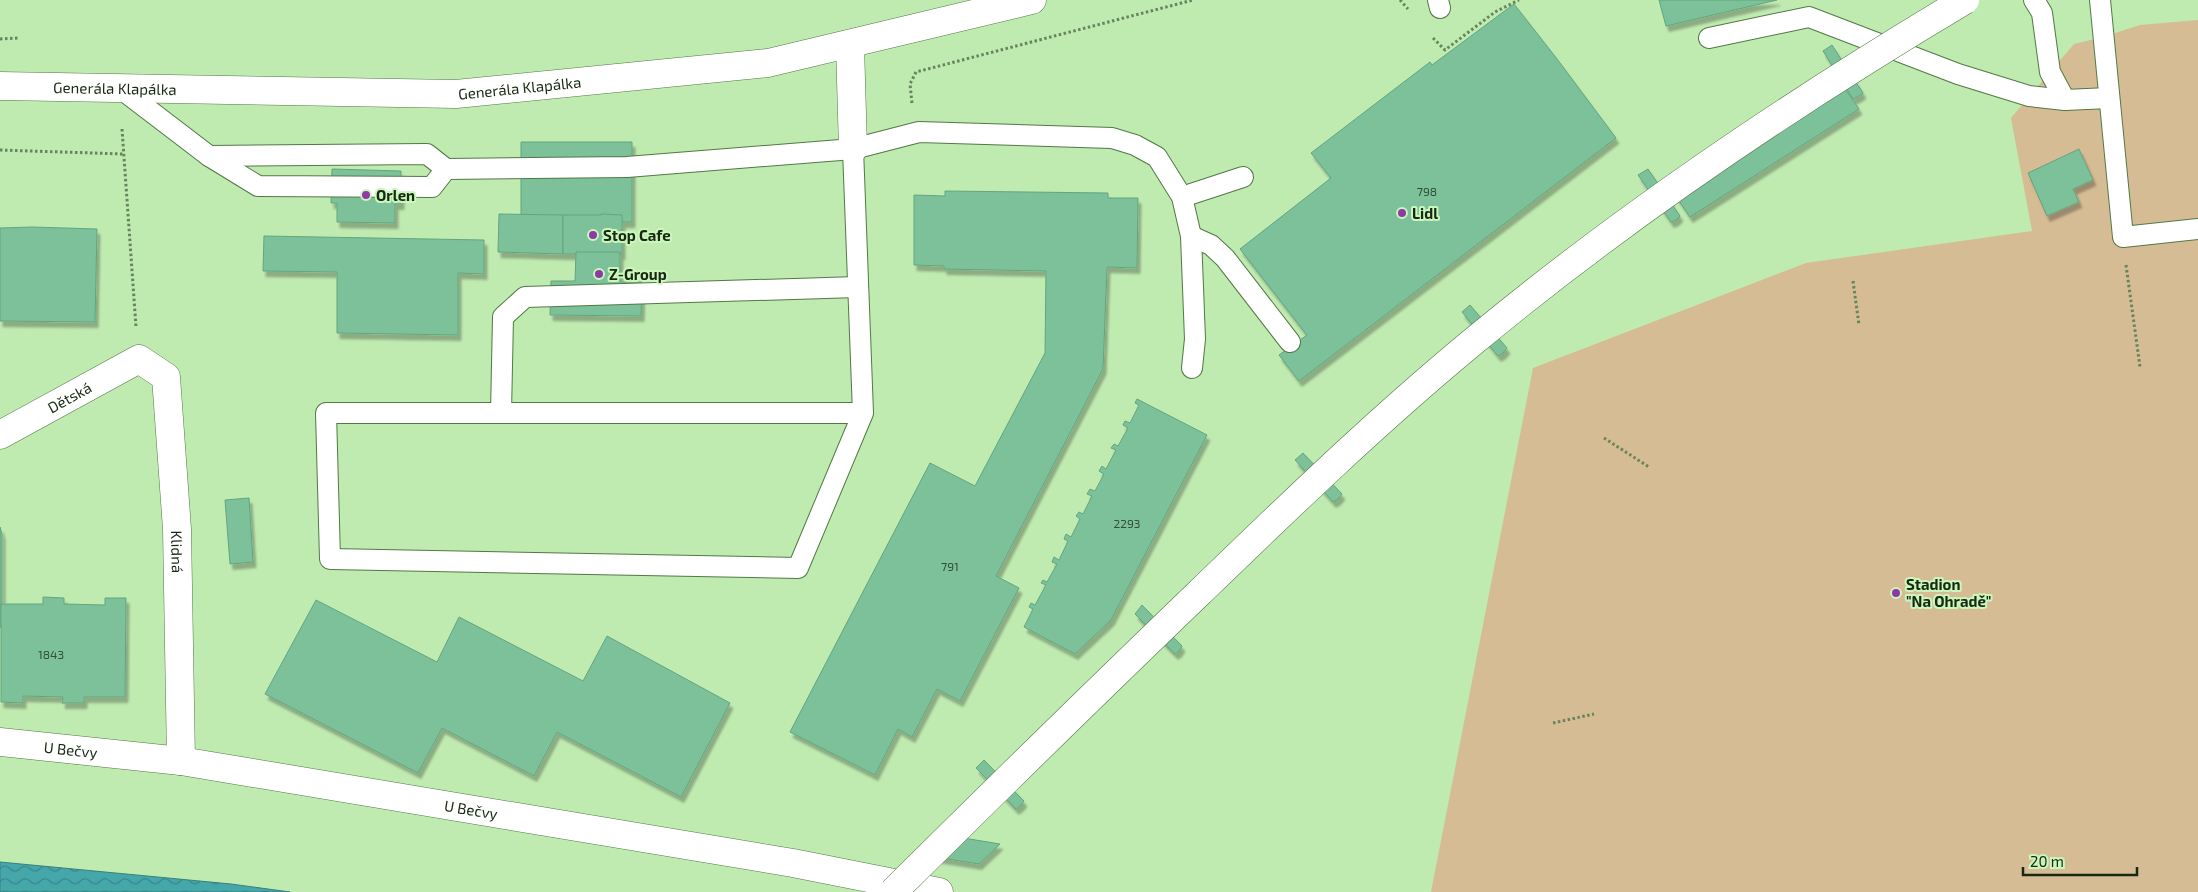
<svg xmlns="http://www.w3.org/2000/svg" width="2198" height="892" font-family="'Exo 2',sans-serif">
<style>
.green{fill:#d5bc95}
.water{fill:url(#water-waves);stroke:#38817c}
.building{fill:#7cc199;stroke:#62a57f;filter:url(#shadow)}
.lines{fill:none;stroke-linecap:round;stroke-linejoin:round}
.lane-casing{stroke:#527944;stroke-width:22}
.street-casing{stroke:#527944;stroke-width:29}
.secondary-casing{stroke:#527944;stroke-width:29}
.path{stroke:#67845d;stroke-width:3;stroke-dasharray:2.5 2.5;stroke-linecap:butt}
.lane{stroke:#fff;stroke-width:20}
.street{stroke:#fff;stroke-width:28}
.secondary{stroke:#fff;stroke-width:28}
.primary-bridge-casing{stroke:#527944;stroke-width:29;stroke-linecap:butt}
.primary-bridge{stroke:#fff;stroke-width:28}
.poi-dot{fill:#8e39a6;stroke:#cbf7bd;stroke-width:2}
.labels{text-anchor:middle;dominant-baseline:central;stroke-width:4;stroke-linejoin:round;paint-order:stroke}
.number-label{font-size:12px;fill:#314e34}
.street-label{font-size:15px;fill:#182812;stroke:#cbf7bd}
.poi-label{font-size:15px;font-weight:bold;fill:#182812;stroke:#cbf7bd;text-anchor:start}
</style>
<defs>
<pattern id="water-waves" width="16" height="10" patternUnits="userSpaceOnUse" patternTransform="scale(1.25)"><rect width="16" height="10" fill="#45a7aa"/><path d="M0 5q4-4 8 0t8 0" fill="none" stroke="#398889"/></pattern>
<filter id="shadow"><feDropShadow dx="3" dy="5.5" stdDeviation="1" flood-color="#0004"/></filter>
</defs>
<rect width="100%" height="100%" fill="#bfeab0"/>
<path class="green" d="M2198,20V892H1431L1533,368L1806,263L2032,231L2011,118L2074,44L2103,37L2140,25Z"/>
<path class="water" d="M0,862L231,884L290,892H0Z"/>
<g class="building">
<path d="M1659,0H1777L1666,26Z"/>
<path d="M1514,4L1557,59L1616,138L1299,381L1279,355L1307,335L1240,249L1331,178L1311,153L1430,62L1432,65Z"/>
<path d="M1832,45L1863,93L1859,96L1853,99L1823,51Z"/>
<path d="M1841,83L1859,109L1690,217L1673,192Z"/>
<path d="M521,142H632V222L521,223Z"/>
<path d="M2079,149L2093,180L2073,189L2079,202L2047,216L2028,173Z"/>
<path d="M332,169L401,171V204H395V223L337,222V203H331Z"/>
<path d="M1648,169L1680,216L1676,220L1671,222L1638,175Z"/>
<path d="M945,191L1108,193V198H1138L1137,268L1107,267L1103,369L996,576L1019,588L960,701L937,689L912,737L898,729L875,775L790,732L930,463L975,486L1045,353L1046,271L944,269V266L914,265V195L945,196Z"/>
<path d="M499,214L563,215V254L498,252Z"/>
<path d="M601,214L622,215V254H563V215H601Z"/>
<path d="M32,227L97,229L95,322L0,321V228Z"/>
<path d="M264,236L484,240V274L458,273V335L337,333V272L263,271Z"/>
<path d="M576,252H620V282H642L641,316L550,315L551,281H575Z"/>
<path d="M1470,305L1507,348L1503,353L1498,356L1462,312Z"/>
<path d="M1137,399L1207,435L1111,620L1075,654L1024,627L1033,609L1029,607L1031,603L1035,605L1046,585L1041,583L1043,580L1047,582L1057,564L1052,562L1054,557L1059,560L1068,541L1064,539L1066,534L1071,537L1080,519L1076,516L1079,512L1083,514L1092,496L1087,494L1090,489L1095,491L1104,474L1099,471L1102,466L1106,469L1116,450L1111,448L1114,444L1118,446L1128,428L1123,425L1125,421L1130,423L1139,405L1135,403Z"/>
<path d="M1303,453L1342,494L1338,499L1333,502L1295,460Z"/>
<path d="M249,498L253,562L230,564L225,500Z"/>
<path d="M0,527L2,534V627H0Z"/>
<path d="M43,597L64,598V604L105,605V598H126L125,697H84V703H62L63,697L23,696V703L1,702V604H43Z"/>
<path d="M316,600L437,662L459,617L583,681L607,636L730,703L681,797L557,732L534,776L442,728L418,773L265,694Z"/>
<path d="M1142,605L1182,646L1179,651L1175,654L1135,614Z"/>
<path d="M984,760L1024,801L1021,805L1016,809L976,768Z"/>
<path d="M933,833L1000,844L979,864L929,856Z"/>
</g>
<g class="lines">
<defs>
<g id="lane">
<path d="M1438,0L1440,8"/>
<path d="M2034,0L2042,13L2050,72L2065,100"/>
<path d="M2100,0L2123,237L2198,229"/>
<path d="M1709,38L1809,17L1958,74L2029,96L2065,100L2109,98"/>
<path d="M120,88L209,156L427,154L446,169L627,167L853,149L919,132L1112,138L1135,145L1157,157L1182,197L1191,236L1195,339L1192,368"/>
<path d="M853,149L863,413L798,568L330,559L326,413H863"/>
<path d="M209,156L258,186L432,187L446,169"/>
<path d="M1182,197L1243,177"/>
<path d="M1191,236L1211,245L1225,258L1290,342"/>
<path d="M501,413L503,317L525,297L858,287"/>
</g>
<g id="street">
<path d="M850,45L853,149"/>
<path id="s1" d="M0,435L139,359L166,377L177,529L181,761"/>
<path id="s2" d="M0,742L181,761L793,863L939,892"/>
</g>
<g id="secondary">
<path id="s3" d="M0,86L456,94L768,63L1032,0"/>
</g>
</defs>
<use href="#lane" class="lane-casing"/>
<use href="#street" class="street-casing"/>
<use href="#secondary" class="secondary-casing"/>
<g class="path">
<path d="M1400,0L1408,9"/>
<path d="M1433,38L1445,50L1495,12L1519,0"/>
<path d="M0,39L18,38"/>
<path d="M912,103L910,84L916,72L1193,0"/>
<path d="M122,129L136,327"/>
<path d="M0,150L123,154"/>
<path d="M2126,265L2140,367"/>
<path d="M1853,281L1859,325"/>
<path d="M1604,438L1649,467"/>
<path d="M1553,723L1594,714"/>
</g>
<use href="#lane" class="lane"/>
<use href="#street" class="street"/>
<use href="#secondary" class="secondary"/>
<defs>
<path id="primary-bridge" d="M893,892C995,791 1097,691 1200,592C1287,508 1375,423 1469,345C1624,216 1792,103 1965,0"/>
</defs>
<use href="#primary-bridge" class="primary-bridge-casing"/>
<use href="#primary-bridge" class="primary-bridge"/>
</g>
<g class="poi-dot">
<circle cx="366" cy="195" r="5"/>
<circle cx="1402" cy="213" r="5"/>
<circle cx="593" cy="235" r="5"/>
<circle cx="599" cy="274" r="5"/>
<circle cx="1896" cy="593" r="5"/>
</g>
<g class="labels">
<g class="number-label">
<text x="1427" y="191">798</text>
<text x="1127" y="523">2293</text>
<text x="950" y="566">791</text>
<text x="51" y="654">1843</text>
</g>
<g class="street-label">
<text stroke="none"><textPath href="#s3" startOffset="520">Generála Klapálka</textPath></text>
<text stroke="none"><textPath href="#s3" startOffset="115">Generála Klapálka</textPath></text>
<text stroke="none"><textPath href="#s1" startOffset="79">Dětská</textPath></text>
<text stroke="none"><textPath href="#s1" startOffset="366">Klidná</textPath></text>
<text stroke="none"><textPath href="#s2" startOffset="71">U Bečvy</textPath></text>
<text stroke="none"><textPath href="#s2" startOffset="476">U Bečvy</textPath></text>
</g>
<g class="poi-label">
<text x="376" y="195">Orlen</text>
<text x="1412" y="213">Lidl</text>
<text x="603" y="235">Stop Cafe</text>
<text x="609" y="274">Z-Group</text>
<text x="1906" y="584">Stadion<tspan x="1906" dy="17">"Na Ohradě"</tspan></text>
</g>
</g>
<path d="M2023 867v8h114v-8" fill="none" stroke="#182812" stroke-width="2.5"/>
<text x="2030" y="867" font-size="15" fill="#182812" stroke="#cbf7bd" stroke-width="4" paint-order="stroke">20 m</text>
</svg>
